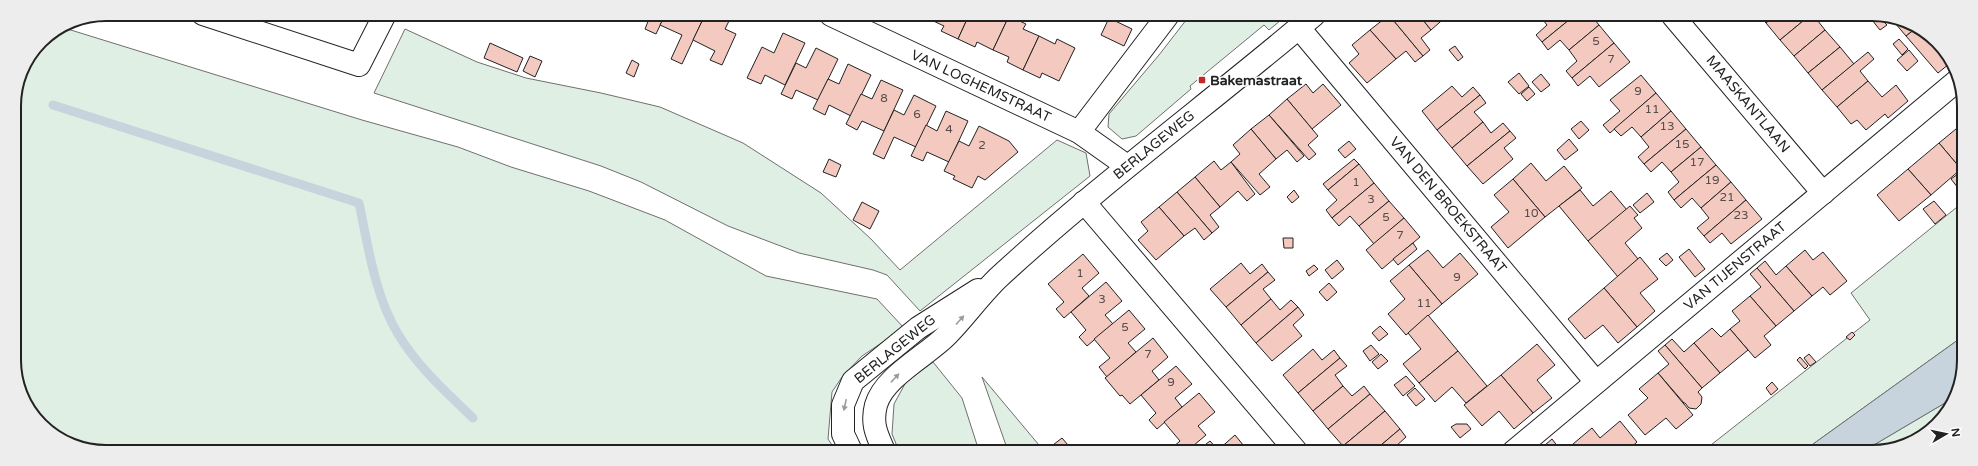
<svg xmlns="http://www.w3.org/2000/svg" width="1978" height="466" font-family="'Varela Round',sans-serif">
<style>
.green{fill:#e0efe3;stroke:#6f6f6f}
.water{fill:#c7d3dd;stroke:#6f6f6f}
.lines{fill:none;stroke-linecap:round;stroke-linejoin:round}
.stream{stroke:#c7d3dd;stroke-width:9}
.building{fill:#f3c9c0;stroke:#222}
.minor-casing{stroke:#222;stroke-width:24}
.minor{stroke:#fff;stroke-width:22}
.oneway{fill:#9c9c9c}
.poi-dot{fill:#c62828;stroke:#fff;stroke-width:1.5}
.labels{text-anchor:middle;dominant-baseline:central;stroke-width:3;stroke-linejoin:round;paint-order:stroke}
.number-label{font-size:12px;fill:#564c4a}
.poi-label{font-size:14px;font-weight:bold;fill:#222;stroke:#fff;text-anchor:start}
.street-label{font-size:14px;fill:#222;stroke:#fff}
.rim{fill:none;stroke:#222;stroke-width:2}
</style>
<rect width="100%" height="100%" fill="#fff"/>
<g class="green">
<path d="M1190,15H1287L1269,30L1264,25L1190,86L1191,89L1136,136L1122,139L1108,127L1109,114L1159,55Z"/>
<path d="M61,27L362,120L458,147L511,167L589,191L665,220L766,276L877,299L904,328L862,356L842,377L832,392L828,439L836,451L88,450L41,425L16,378L14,100L21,70L41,41Z"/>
<path d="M405,29L477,62L526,78L601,93L660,107L743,143L821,193L871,239L900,270L1057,140L1086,153L1090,176L920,311L887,275L873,270L799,253L728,226L641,182L601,166L374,93Z"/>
<path d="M1962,203V337L1802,452H1702L1870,320L1851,293Z"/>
<path d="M933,362L962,398L979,451H899L892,434L894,404L906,382Z"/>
<path d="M982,377L1044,451H1008Z"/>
<path d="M1950,400L1933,429L1878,452H1862Z"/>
</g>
<path class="water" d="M1962,337V378L1950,400L1862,452H1802Z"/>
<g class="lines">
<g class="stream">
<path d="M53,105L359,203C368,246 375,296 398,334C417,366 446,392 473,418"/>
<path d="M521,450L523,451"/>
</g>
</g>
<g class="building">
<path d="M322,14H340L337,21Z"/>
<path d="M616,14L625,15L623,18Z"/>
<path d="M639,15H665L656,34L645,29L649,19Z"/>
<path d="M665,15H694L703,19L682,64L671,59L682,35L660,25Z"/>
<path d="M705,15H732L725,29L736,34L722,65L710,60L715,51L693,40Z"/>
<path d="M920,15H929L927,18Z"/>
<path d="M929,15H969L958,39L941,31L944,26L927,18Z"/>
<path d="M969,15L1009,16L993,50L977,42L975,47L958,39Z"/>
<path d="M1389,15L1423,56L1415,62L1406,51L1396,59L1370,30Z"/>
<path d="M1389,15H1419L1431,30L1421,38L1430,50L1423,56Z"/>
<path d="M1419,15H1448L1431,30Z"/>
<path d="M1539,15H1575L1542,42L1536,35L1547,25Z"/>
<path d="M1575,15H1591L1599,25L1569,50L1560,40L1548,50L1542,42Z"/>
<path d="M1009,16L1026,24L1023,29L1039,36L1023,70L1007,62L1009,57L993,50Z"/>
<path d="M1760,16H1775L1766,23Z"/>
<path d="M1775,16H1809L1780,40L1766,23Z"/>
<path d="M1809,16H1814L1825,30L1794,56L1780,40Z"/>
<path d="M1868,16H1878L1872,20Z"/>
<path d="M1878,16L1887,25L1880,30L1872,20Z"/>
<path d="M1889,16H1890L1915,29L1906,36Z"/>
<path d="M1109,18L1132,29L1124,46L1101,35Z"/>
<path d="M1599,25L1614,43L1572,78L1566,71L1577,61L1569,50Z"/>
<path d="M1915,29L1937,41L1949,64L1938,73L1906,36Z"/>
<path d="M1370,30L1396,59L1367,83L1349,63L1359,54L1352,45Z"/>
<path d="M1825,30L1840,47L1808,73L1794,56Z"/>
<path d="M783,33L805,43L785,85L765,75L761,84L747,78L762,47L774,53Z"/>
<path d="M1039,36L1055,44L1057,39L1075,48L1059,81L1042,73L1040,78L1023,70Z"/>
<path d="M1899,39L1908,49L1902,55L1893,44Z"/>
<path d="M490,43L523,58L517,72L484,58Z"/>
<path d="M1614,43L1630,62L1599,87L1590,76L1578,86L1572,78Z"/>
<path d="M1455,46L1463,57L1458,61L1449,50Z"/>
<path d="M1840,47L1854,64L1822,90L1808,73Z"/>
<path d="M816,48L838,59L818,100L796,90L792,99L781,94L796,63L806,68Z"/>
<path d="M1909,50L1918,61L1907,71L1897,60Z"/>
<path d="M1868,52L1874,59L1860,71L1868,81L1837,107L1822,90Z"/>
<path d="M530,56L542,61L535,77L523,71Z"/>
<path d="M632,60L639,64L634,77L626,73Z"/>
<path d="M848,64L871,75L851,116L829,105L825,115L813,109L828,79L839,84Z"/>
<path d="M1519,73L1529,86L1519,94L1508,82Z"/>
<path d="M1541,74L1550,85L1541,92L1532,82Z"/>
<path d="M1641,75L1656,93L1610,133L1603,125L1620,111L1610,100Z"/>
<path d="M881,80L903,90L884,131L862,121L857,130L846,124L861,94L872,99Z"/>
<path d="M1868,81L1882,97L1896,85L1908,101L1888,118L1885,114L1866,130L1857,120L1851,124L1837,107Z"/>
<path d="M1306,84L1313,93L1323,84L1341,105L1312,129L1287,99Z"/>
<path d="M1452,86L1462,97L1473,87L1480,95L1437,130L1422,111Z"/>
<path d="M1529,87L1535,94L1527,101L1521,94Z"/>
<path d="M1656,93L1671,111L1641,137L1632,127L1621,136L1614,129Z"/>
<path d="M914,95L936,106L916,147L894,137L884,159L873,154L894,110L904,115Z"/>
<path d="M1480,95L1486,103L1474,112L1483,122L1452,148L1437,130Z"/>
<path d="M1287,99L1318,136L1308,145L1316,154L1309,160L1269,115Z"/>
<path d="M946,111L968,121L949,162L927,152L923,161L911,156L926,125L937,131Z"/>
<path d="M1671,111L1686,129L1644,164L1638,157L1649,147L1641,137Z"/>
<path d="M1269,115L1304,156L1297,162L1287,150L1276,159L1251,129Z"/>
<path d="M1581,121L1589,130L1579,139L1571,129Z"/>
<path d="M1483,122L1491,133L1503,123L1510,131L1467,166L1452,148Z"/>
<path d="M1962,124V168L1961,169L1939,143Z"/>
<path d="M979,126L1009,141L1018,152L985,180L978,176L972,188L953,179L955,176L944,171L959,141L969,146Z"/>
<path d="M1251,129L1276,159L1259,174L1270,187L1260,195L1231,162L1240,154L1233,145Z"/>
<path d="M1686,129L1701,147L1671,172L1662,162L1651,172L1644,164Z"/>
<path d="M1510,131L1516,138L1504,148L1513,159L1483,184L1467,166Z"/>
<path d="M1569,139L1578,150L1565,160L1557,150Z"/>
<path d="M1349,141L1356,149L1345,158L1338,150Z"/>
<path d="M1939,143L1961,169L1931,195L1908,169Z"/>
<path d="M1701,147L1716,165L1674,200L1668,192L1679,182L1671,172Z"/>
<path d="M829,159L841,165L836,177L823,172Z"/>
<path d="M1354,159L1359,164L1328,190L1323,184Z"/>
<path d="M1214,161L1221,170L1231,162L1255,194L1247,201L1238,191L1220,207L1195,177Z"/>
<path d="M1531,163L1546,181L1564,166L1582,188L1545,217L1513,179Z"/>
<path d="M1359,164L1374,183L1332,218L1326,210L1337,200L1328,190Z"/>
<path d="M1716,165L1731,182L1701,208L1692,198L1681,208L1674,200Z"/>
<path d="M1908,169L1931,195L1899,221L1877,195Z"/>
<path d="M1962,171V193L1951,179Z"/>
<path d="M1195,177L1220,207L1210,215L1219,227L1212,233L1177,192Z"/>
<path d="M1513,179L1545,217L1508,248L1491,227L1509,212L1494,195Z"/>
<path d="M1731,182L1746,200L1704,236L1697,228L1709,218L1701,208Z"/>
<path d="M1374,183L1389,201L1359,226L1350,216L1339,226L1332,218Z"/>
<path d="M1294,190L1299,197L1292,203L1287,197Z"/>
<path d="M1580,190L1593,206L1611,191L1627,210L1588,241L1559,206Z"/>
<path d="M1177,192L1212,233L1204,240L1195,228L1184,236L1159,207Z"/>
<path d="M1647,193L1654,202L1640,213L1633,205Z"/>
<path d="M1746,200L1762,219L1731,244L1722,233L1710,243L1704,236Z"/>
<path d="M1389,201L1404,218L1374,244L1359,226Z"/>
<path d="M1934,201L1946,215L1935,224L1923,209Z"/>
<path d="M862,202L879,211L870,229L853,220Z"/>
<path d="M1630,206L1638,215L1634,218L1642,228L1625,243L1638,259L1618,277L1588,241Z"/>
<path d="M1159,207L1184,236L1156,260L1138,240L1148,231L1141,222Z"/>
<path d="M1404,218L1420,237L1382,269L1366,250Z"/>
<path d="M1283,238H1293V248H1284Z"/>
<path d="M1413,243L1417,249L1398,265L1393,259Z"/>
<path d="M1689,249L1705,269L1695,277L1679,257Z"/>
<path d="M1428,250L1443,268L1460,253L1478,274L1442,304L1409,265Z"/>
<path d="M1805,250L1813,260L1823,252L1847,281L1830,295L1823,287L1812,296L1786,266Z"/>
<path d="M1667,253L1673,260L1666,266L1659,259Z"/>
<path d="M1083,254L1099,273L1082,288L1089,296L1064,318L1056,309L1064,302L1048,284Z"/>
<path d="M1640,257L1658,279L1640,293L1655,311L1637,327L1604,288Z"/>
<path d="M1337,260L1344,269L1332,279L1325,270Z"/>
<path d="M1765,261L1776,275L1786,266L1812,296L1794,311L1757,268Z"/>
<path d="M1241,263L1250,274L1262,264L1268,272L1226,307L1210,289Z"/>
<path d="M1314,265L1318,269L1309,276L1306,271Z"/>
<path d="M1409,265L1442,304L1406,335L1388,314L1405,299L1390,281Z"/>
<path d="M1757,268L1794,311L1776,326L1750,296L1761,287L1750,274Z"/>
<path d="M1268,272L1275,280L1263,289L1271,299L1241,325L1226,307Z"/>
<path d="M1106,282L1122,301L1105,315L1113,324L1087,346L1079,337L1086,330L1071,312Z"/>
<path d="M1329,283L1337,292L1327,301L1319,292Z"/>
<path d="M1604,288L1637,327L1618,343L1603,325L1585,339L1568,319Z"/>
<path d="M1750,296L1776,326L1764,336L1771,345L1755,358L1730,329L1740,321L1732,311Z"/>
<path d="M1271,299L1280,310L1291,300L1298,307L1256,343L1241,325Z"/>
<path d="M1298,307L1304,315L1293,325L1302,336L1272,361L1256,343Z"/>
<path d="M1129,310L1145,329L1128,343L1136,352L1107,377L1099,367L1110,358L1094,339Z"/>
<path d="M1428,315L1458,351L1419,383L1403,364L1421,349L1408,333Z"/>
<path d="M1380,326L1388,334L1379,341L1372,333Z"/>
<path d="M1712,328L1721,337L1730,329L1748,350L1720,373L1694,343Z"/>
<path d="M1852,332L1855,335L1850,340L1846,337Z"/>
<path d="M1153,338L1168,357L1152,371L1159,380L1130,404L1122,395L1120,396L1105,378Z"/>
<path d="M1672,339L1684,352L1694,343L1720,373L1702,388L1665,345Z"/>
<path d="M1537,344L1555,365L1537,380L1552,398L1533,413L1501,375Z"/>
<path d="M1371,345L1379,354L1370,361L1363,351Z"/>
<path d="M1665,345L1702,388L1698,392L1702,397L1701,404L1696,409L1689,408L1685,403H1684L1658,373L1669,364L1658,351Z"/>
<path d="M1313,349L1322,360L1334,350L1340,358L1298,393L1283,375Z"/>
<path d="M1458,351L1487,386L1466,403L1452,387L1435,402L1419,383Z"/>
<path d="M1381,354L1388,361L1378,369L1372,362Z"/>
<path d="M1809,354L1816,362L1810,366L1804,358Z"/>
<path d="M1800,357L1808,366L1805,369L1797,360Z"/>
<path d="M1340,358L1347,366L1335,375L1343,386L1313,411L1298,393Z"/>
<path d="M1176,366L1192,384L1175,398L1182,407L1157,429L1149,420L1156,413L1141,395Z"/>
<path d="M1658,373L1693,415L1676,429L1666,418L1645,435L1628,415L1648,398L1639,389Z"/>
<path d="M1501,375L1533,413L1514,429L1499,411L1482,426L1464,405Z"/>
<path d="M1406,376L1415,386L1403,396L1394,385Z"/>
<path d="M1772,382L1778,389L1771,395L1766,388Z"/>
<path d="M1343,386L1352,396L1364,386L1370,394L1328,429L1313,411Z"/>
<path d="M1415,388L1425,399L1416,406L1407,395Z"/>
<path d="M1199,393L1215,412L1198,426L1206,435L1187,451H1175L1172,448L1180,441L1164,422Z"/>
<path d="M1370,394L1385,411L1343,446L1328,429Z"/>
<path d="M1385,411L1400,429L1374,451H1347L1343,446Z"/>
<path d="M1620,421L1637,442L1626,452H1580L1573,444L1592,428L1600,438Z"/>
<path d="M1456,424H1467L1471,429L1460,438L1451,427Z"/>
<path d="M1400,429L1406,437L1395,447L1399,451H1374Z"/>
<path d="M1235,435L1248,451H1197L1210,441L1218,450Z"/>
<path d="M1062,438L1068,445L1060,451H1052L1049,448Z"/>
<path d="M1552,439L1562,452H1550L1545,445Z"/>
<path d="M1573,444L1580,452H1564Z"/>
<path d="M1545,445L1550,452H1538Z"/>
</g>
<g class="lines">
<defs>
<g id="minor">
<path d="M203,14L359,65L385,14"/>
<path d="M831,15L1079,132L1127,166"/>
<path d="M1673,16L1823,193"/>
<path d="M1299,28L1596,382"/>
<path d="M1079,132L1168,15"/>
<path d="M1084,202L1296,451"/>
<path d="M851,451L843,434V405L853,381L918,328L978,290"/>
<path d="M884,451C877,435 871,424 876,405C884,377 926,356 946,336C965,317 980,295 999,277C1100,184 1210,103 1314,15"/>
<path d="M1513,452L1958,80"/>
</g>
</defs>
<use href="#minor" class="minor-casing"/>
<use href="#minor" class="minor"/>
</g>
<defs><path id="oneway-solid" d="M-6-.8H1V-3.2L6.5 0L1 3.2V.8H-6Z"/></defs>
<g class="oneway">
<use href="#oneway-solid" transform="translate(960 320) rotate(-48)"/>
<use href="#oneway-solid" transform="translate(895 378) rotate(-47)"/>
<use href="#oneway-solid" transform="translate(845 405) rotate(102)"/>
</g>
<rect class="poi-dot" x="1198" y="76" width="8" height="8" rx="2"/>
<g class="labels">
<g class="number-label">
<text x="1596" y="41">5</text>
<text x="1611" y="59">7</text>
<text x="1638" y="91">9</text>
<text x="884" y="98">8</text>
<text x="1652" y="109">11</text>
<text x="917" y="114">6</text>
<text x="1667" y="126">13</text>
<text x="949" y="129">4</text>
<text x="1682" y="144">15</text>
<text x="982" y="145">2</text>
<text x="1697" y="162">17</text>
<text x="1712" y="180">19</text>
<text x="1356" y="182">1</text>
<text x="1727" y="197">21</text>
<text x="1371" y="199">3</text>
<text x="1531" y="213">10</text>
<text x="1741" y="215">23</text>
<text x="1386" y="217">5</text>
<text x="1400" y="235">7</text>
<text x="1080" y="273">1</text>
<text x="1457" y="277">9</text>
<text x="1102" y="299">3</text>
<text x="1424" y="303">11</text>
<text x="1125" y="327">5</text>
<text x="1148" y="354">7</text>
<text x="1171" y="382">9</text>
</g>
<g class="poi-label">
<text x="1210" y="80">Bakemastraat</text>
</g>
<g class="street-label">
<text transform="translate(981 86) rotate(25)">VAN LOGHEMSTRAAT</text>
<text transform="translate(1748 104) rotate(50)">MAASKANTLAAN</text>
<text transform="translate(1154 145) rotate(-39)">BERLAGEWEG</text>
<text transform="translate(1448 205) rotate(50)">VAN DEN BROEKSTRAAT</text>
<text transform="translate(1735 266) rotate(-40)">VAN TIJENSTRAAT</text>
<text transform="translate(895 349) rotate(-39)">BERLAGEWEG</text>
</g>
</g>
<path d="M0 0H1978V466H0ZM106 21H1872A85 85 0 0 1 1957 106V360A85 85 0 0 1 1872 445H106A85 85 0 0 1 21 360V106A85 85 0 0 1 106 21Z" fill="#ededed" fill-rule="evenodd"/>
<path class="rim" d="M106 21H1872A85 85 0 0 1 1957 106V360A85 85 0 0 1 1872 445H106A85 85 0 0 1 21 360V106A85 85 0 0 1 106 21Z"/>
<g transform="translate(1946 434) rotate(81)" stroke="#ffffff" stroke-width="3" paint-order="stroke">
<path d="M0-3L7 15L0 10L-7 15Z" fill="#222222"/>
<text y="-6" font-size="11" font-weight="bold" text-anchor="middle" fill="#222222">N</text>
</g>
</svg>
